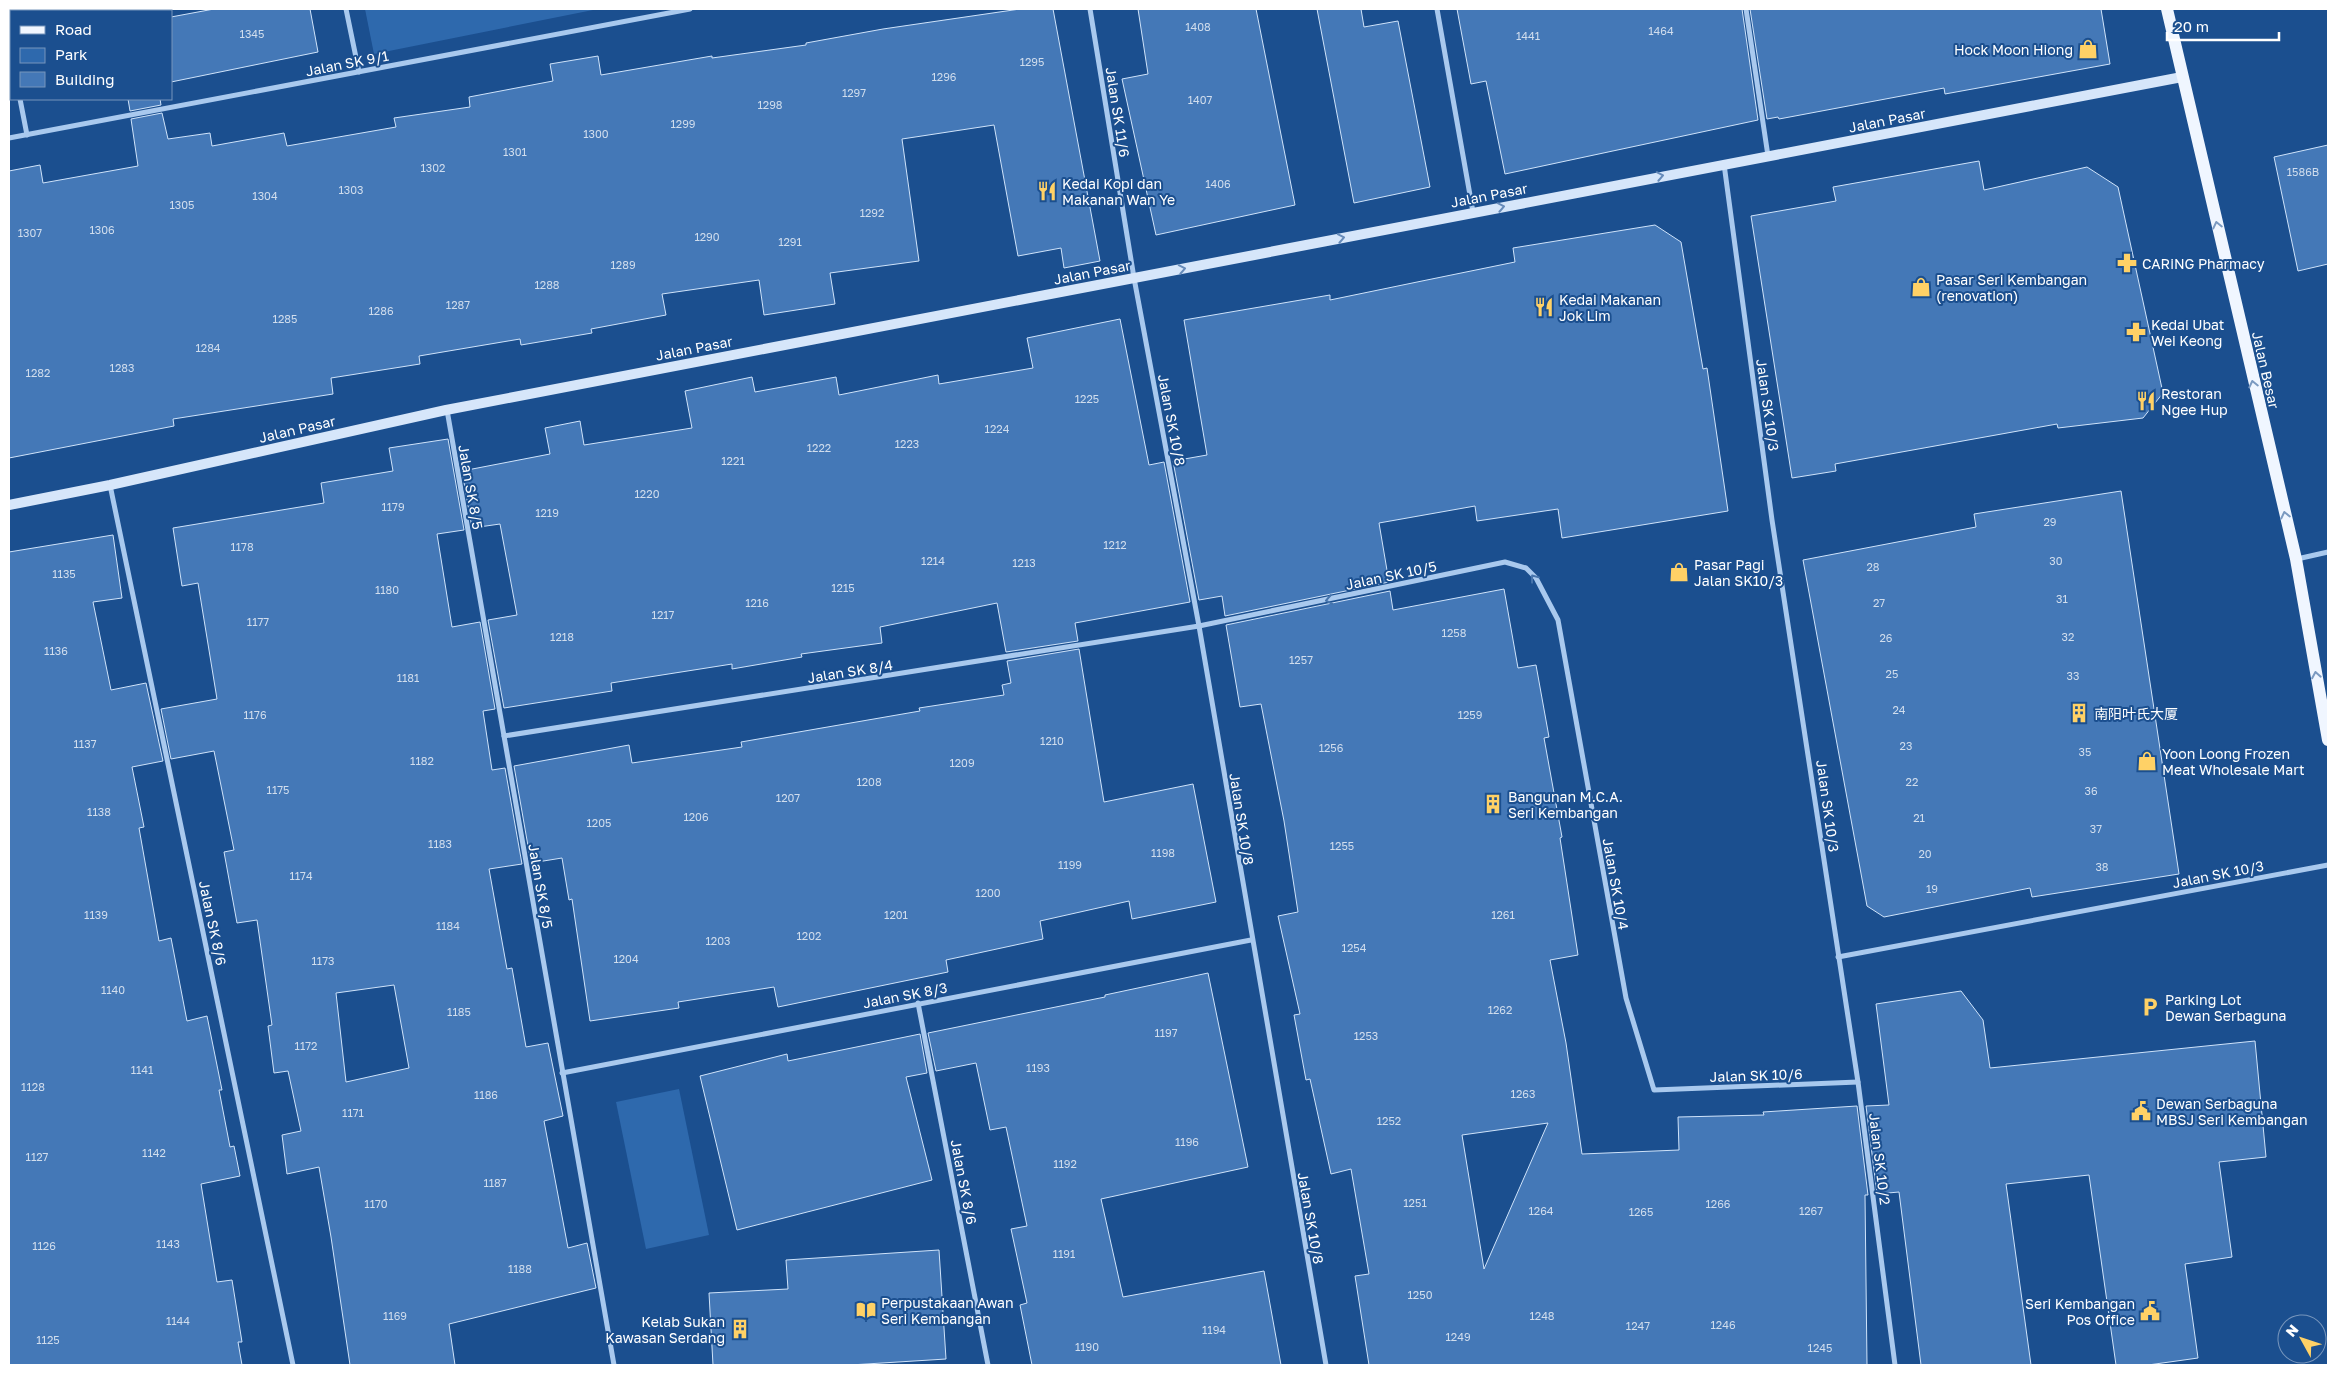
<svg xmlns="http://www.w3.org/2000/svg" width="2337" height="1374" font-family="'Golos Text','Noto Sans SC',sans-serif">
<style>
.green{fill:#2e69ad}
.building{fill:#4478b7;stroke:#cfe3fa;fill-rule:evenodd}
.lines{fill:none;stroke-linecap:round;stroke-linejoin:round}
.street{stroke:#a9c9ee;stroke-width:5}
.secondary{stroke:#d6e6fa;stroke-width:10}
.primary{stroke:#f0f6ff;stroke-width:12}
.oneway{stroke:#668bba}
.oneway2{stroke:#7b9ac1}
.oneway3{stroke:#4674ac}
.labels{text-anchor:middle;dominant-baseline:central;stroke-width:4;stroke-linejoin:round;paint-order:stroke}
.number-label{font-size:11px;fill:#d0dded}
.poi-label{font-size:14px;fill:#fff;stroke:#1b4f8f;text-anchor:start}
.street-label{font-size:14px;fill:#fff;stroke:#1b4f8f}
</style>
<rect width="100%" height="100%" fill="#1b4f8f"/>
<g class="green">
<path d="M365,9H598L374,54Z"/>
<path d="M679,1089L709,1235L646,1249L616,1102Z"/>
</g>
<g class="building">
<path d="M214,9H310L318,52L171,82V17Z"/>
<path d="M1020,9H1053L1100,261L1064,268L1061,248L1018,256L994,125L902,139L919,261L830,273L835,304L764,315L759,280L662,294L666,315L591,329L592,333L521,345L520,339L419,356L420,364L331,378L333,394L173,419L174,426L9,458V171L40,165L43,183L138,166L131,119L162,113L168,139L210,133L212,146L284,133L287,146L396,127L394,118L470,107L469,97L553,81L550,64L598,56L601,75L712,56V58L806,45V43L883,29Z"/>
<path d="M1138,9H1256L1295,205L1156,235L1122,79L1148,74Z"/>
<path d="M1317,9H1361L1364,27L1398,21L1430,187L1354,203Z"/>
<path d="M1457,9H1742L1758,120L1505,174L1486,81L1471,84Z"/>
<path d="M1750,9H2101L2110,64L1945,94L1944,88L1779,119L1778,117L1767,119Z"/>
<path d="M128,99H160L161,105L130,111Z"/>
<path d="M2328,145V264L2298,271L2274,157Z"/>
<path d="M1979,161L1984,190L2087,167L2118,187L2163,393L2143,418L2058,428L2057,424L1835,464L1836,471L1792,478L1751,216L1836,201L1833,187Z"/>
<path d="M1655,225L1681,242L1703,369L1707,368L1728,511L1562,538L1558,509L1477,521L1475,506L1379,523L1389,582L1225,616L1222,596L1199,600L1173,461L1207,455L1184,320L1330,295V300L1422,281L1515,262L1513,248Z"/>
<path d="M1120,319L1149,465L1164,462L1190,602L1075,623L1078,641L1006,652L997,603L880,627L882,643L801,654L802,657L732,669V664L611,683L612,691L504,708L488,620L517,615L500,524L472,528L462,471L550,454L545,428L580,421L584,445L692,428L685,391L752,377L755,392L836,377L839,395L938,375L939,384L1033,368L1027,338Z"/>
<path d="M448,439L464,530L437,534L452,627L480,622L495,709L483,711L492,770L505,768L522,864L489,869L507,969L512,968L526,1047L548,1043L563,1116L544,1121L568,1248L587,1243L596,1288L449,1324L455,1365H350L331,1237L319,1167L287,1174L282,1135L301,1131L288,1071L274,1073L268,1026L272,1025L257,920L237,923L224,852L234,850L214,751L171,759L161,709L217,699L198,583L182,586L173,528L324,503L321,483L393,471L389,448ZM394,985L409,1068L346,1082L336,993Z"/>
<path d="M2121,491L2179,874L2032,897L2030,888L1884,917L1867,906L1803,560L1976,527L1974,514Z"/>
<path d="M113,535L122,598L93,602L111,690L146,683L163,761L132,767L144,827L139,828L159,941L171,938L187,1021L207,1016L222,1090H219L230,1147L234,1146L240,1176L201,1184L217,1282L232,1280L242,1342H238L242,1365H9V552Z"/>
<path d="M1504,589L1518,668L1536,665L1549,737L1544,738L1562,837L1560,838L1578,955L1550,960L1566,1043L1582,1154L1679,1150L1678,1117L1764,1115L1763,1112L1857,1106L1868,1195H1865L1867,1365H1369L1355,1276L1369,1274L1351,1169L1331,1174L1310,1079L1306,1080L1294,1015L1300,1014L1278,916L1298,912L1284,821L1261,704L1240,707L1226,625L1390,591L1393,610ZM1548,1123L1484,1269L1462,1135Z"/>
<path d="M1079,649L1104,802L1193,784L1216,902L1132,919L1129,901L1040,921L1043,939L946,960L948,972L778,1007L774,987L678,1002L679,1008L590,1021L572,899L569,900L562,858L531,863L514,766L629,745L632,763L742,747L741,742L920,711L919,708L1004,695L1002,685L1011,683L1007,661Z"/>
<path d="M1208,973L1248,1167L1101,1199L1123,1297L1264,1271L1281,1365H1032L1020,1305L1027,1303L1011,1229L1027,1226L1006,1127L990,1130L976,1063L936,1071L928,1033L1105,997V995Z"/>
<path d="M1961,991L1983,1020L1990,1068L2255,1041L2266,1157L2219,1162L2232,1257L2185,1264L2198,1358L2148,1365H2116L2089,1175L2006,1184L2031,1365H1921L1899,1192L1877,1194L1866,1106L1889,1105L1876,1004Z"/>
<path d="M920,1034L927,1073L906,1077L932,1180L737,1230L700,1076L787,1054L788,1061Z"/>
<path d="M939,1250L946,1359L850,1365H713L709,1293L788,1289L786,1260Z"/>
</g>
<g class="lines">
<g class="street">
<path d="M346,9L359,72"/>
<path d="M1090,9L1134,278L1199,626L1326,1365"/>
<path d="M1437,9L1473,212"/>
<path d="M1746,9L1768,156"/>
<path d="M9,40L11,53"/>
<path d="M20,99L27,135"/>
<path d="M9,138L690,9"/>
<path d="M1724,164L1772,520L1858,1082L1895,1365"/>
<path d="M447,410L614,1365"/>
<path d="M110,485L293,1365"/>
<path d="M2297,559L2328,552"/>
<path d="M504,736L1199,626L1505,562L1526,568L1536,578L1558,620L1626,998L1654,1090L1858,1082"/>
<path d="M1838,957L2328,865"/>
<path d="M918,1003L988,1365"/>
<path d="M562,1073L1251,940"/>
</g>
<path class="secondary" d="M9,505L110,485L446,410L2182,77"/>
<path class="primary" d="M2167,9L2296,559L2328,740"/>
</g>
<defs><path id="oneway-chevron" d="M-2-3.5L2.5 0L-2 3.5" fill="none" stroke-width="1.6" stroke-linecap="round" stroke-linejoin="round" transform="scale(1.25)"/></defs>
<g class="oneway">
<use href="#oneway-chevron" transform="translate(1660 176) rotate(-11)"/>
<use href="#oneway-chevron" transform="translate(1501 207) rotate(-11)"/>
<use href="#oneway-chevron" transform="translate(1341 238) rotate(-11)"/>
<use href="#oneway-chevron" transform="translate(1182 269) rotate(-11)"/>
</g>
<g class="oneway2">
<use href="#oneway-chevron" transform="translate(2217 225) rotate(-103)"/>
<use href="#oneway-chevron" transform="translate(2253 384) rotate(-103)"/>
<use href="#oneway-chevron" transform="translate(2285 515) rotate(-103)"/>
<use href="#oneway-chevron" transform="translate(2316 675) rotate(-100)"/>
</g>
<g class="oneway3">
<use href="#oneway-chevron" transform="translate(1534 578) rotate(-127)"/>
<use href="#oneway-chevron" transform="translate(1329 600) rotate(169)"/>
</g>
<defs>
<symbol id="shop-bare" viewBox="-9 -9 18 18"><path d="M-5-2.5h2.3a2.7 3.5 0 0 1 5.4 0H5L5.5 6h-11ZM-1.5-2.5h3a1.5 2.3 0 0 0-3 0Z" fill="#ffd166" stroke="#1b4f8f" stroke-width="2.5" paint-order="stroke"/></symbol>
<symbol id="restaurant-bare" viewBox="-9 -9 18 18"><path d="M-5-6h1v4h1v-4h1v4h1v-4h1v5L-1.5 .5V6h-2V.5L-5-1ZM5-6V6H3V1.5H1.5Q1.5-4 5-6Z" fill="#ffd166" stroke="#1b4f8f" stroke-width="2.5" paint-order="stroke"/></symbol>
<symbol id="pharmacy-bare" viewBox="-9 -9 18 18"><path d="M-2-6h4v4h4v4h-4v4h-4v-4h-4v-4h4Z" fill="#ffd166" stroke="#1b4f8f" stroke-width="2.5" paint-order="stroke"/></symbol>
<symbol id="building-bare" viewBox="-9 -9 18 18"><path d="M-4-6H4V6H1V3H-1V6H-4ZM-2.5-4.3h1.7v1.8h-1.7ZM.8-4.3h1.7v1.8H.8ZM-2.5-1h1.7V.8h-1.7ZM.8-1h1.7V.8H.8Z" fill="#ffd166" stroke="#1b4f8f" stroke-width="2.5" paint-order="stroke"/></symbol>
<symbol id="parking-bare" viewBox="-9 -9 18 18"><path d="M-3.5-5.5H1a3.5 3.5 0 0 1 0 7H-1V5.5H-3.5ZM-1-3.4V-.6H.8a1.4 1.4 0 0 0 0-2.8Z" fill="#ffd166" stroke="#1b4f8f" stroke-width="2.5" paint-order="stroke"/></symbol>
<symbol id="civic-bare" viewBox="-9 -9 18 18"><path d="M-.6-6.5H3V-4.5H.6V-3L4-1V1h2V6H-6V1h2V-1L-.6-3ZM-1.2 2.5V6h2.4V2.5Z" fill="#ffd166" stroke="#1b4f8f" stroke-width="2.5" paint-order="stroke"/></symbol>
<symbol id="library-bare" viewBox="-9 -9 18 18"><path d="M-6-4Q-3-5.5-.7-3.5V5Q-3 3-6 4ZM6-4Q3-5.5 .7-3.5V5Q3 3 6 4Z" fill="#ffd166" stroke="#1b4f8f" stroke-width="2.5" paint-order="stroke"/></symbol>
</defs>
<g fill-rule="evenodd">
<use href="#shop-bare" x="2074" y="35" width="28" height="28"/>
<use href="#restaurant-bare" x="1033" y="177" width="28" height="28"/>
<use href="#pharmacy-bare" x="2113" y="249" width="28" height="28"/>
<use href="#shop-bare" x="1907" y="273" width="28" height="28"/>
<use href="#restaurant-bare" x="1530" y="293" width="28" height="28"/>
<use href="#pharmacy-bare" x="2122" y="318" width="28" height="28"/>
<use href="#restaurant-bare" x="2132" y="387" width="28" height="28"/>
<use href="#shop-bare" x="1665" y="558" width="28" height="28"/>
<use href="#building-bare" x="2065" y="699" width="28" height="28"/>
<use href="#shop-bare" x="2133" y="747" width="28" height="28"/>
<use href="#building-bare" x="1479" y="790" width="28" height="28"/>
<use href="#parking-bare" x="2136" y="993" width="28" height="28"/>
<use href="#civic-bare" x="2127" y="1097" width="28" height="28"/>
<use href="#library-bare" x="852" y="1296" width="28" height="28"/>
<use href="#civic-bare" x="2136" y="1297" width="28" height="28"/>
<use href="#building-bare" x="726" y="1315" width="28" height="28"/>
</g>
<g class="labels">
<g class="number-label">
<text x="1198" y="26">1408</text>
<text x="1661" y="30">1464</text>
<text x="252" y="33">1345</text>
<text x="1528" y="35">1441</text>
<text x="1032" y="61">1295</text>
<text x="944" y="76">1296</text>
<text x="854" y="92">1297</text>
<text x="1200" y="99">1407</text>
<text x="770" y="104">1298</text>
<text x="683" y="123">1299</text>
<text x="596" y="133">1300</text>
<text x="515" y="151">1301</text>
<text x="433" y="167">1302</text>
<text x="2303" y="171">1586B</text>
<text x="1218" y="183">1406</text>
<text x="351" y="189">1303</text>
<text x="265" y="195">1304</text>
<text x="182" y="204">1305</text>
<text x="872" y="212">1292</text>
<text x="102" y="229">1306</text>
<text x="30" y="232">1307</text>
<text x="707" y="236">1290</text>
<text x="790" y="241">1291</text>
<text x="623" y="264">1289</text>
<text x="547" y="284">1288</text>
<text x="458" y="304">1287</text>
<text x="381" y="310">1286</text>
<text x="285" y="318">1285</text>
<text x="208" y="347">1284</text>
<text x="122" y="367">1283</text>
<text x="38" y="372">1282</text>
<text x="1087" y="398">1225</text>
<text x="997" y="428">1224</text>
<text x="907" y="443">1223</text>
<text x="819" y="447">1222</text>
<text x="733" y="460">1221</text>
<text x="647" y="493">1220</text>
<text x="393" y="506">1179</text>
<text x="547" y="512">1219</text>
<text x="2050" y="521">29</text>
<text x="1115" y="544">1212</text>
<text x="242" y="546">1178</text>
<text x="933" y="560">1214</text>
<text x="2056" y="560">30</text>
<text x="1024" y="562">1213</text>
<text x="1873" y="566">28</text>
<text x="64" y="573">1135</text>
<text x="843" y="587">1215</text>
<text x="387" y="589">1180</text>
<text x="2062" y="598">31</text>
<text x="757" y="602">1216</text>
<text x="1879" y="602">27</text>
<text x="663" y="614">1217</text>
<text x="258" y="621">1177</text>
<text x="1454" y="632">1258</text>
<text x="562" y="636">1218</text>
<text x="2068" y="636">32</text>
<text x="1886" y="637">26</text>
<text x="56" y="650">1136</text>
<text x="1301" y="659">1257</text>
<text x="1892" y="673">25</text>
<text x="2073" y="675">33</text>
<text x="408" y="677">1181</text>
<text x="1899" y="709">24</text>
<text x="255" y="714">1176</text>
<text x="1470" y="714">1259</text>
<text x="1052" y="740">1210</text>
<text x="85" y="743">1137</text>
<text x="1906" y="745">23</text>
<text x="1331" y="747">1256</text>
<text x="2085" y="751">35</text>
<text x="422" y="760">1182</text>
<text x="962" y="762">1209</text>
<text x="869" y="781">1208</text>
<text x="1912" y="781">22</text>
<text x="278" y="789">1175</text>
<text x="2091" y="790">36</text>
<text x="788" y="797">1207</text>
<text x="99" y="811">1138</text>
<text x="696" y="816">1206</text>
<text x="1919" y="817">21</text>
<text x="599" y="822">1205</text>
<text x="2096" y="828">37</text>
<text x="440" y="843">1183</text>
<text x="1342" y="845">1255</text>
<text x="1163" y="852">1198</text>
<text x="1925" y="853">20</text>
<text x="1070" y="864">1199</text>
<text x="2102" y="866">38</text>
<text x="301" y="875">1174</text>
<text x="1932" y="888">19</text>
<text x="988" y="892">1200</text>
<text x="96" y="914">1139</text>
<text x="896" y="914">1201</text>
<text x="1503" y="914">1261</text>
<text x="448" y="925">1184</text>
<text x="809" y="935">1202</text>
<text x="718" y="940">1203</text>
<text x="1354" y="947">1254</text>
<text x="626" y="958">1204</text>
<text x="323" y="960">1173</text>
<text x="113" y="989">1140</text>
<text x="1500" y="1009">1262</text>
<text x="459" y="1011">1185</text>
<text x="1166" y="1032">1197</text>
<text x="1366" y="1035">1253</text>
<text x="306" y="1045">1172</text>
<text x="1038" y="1067">1193</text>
<text x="142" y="1069">1141</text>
<text x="33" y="1086">1128</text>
<text x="1523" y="1093">1263</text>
<text x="486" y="1094">1186</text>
<text x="353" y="1112">1171</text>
<text x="1389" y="1120">1252</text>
<text x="1187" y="1141">1196</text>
<text x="154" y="1152">1142</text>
<text x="37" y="1156">1127</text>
<text x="1065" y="1163">1192</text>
<text x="495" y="1182">1187</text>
<text x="1415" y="1202">1251</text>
<text x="376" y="1203">1170</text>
<text x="1718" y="1203">1266</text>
<text x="1541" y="1210">1264</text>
<text x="1811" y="1210">1267</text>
<text x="1641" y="1211">1265</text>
<text x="168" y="1243">1143</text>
<text x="44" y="1245">1126</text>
<text x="1064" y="1253">1191</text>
<text x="520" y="1268">1188</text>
<text x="1420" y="1294">1250</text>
<text x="395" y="1315">1169</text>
<text x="1542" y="1315">1248</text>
<text x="178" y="1320">1144</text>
<text x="1723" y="1324">1246</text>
<text x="1638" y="1325">1247</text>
<text x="1214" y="1329">1194</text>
<text x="1458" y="1336">1249</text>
<text x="48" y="1339">1125</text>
<text x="1087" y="1346">1190</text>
<text x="1820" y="1347">1245</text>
</g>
<g class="poi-label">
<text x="2073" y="49" text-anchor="end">Hock Moon Hiong</text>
<text x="1062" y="183">Kedai Kopi dan<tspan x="1062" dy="16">Makanan Wan Ye</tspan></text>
<text x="2142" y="263">CARiNG Pharmacy</text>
<text x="1936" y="279">Pasar Seri Kembangan<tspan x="1936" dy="16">(renovation)</tspan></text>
<text x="1559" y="299">Kedai Makanan<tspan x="1559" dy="16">Jok Lim</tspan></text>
<text x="2151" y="324">Kedai Ubat<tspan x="2151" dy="16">Wei Keong</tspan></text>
<text x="2161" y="393">Restoran<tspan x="2161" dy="16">Ngee Hup</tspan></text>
<text x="1694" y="564">Pasar Pagi<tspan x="1694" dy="16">Jalan SK10/3</tspan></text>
<text x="2094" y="713">南阳叶氏大厦</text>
<text x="2162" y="753">Yoon Loong Frozen<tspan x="2162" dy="16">Meat Wholesale Mart</tspan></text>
<text x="1508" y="796">Bangunan M.C.A.<tspan x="1508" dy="16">Seri Kembangan</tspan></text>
<text x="2165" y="999">Parking Lot<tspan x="2165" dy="16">Dewan Serbaguna</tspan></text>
<text x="2156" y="1103">Dewan Serbaguna<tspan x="2156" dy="16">MBSJ Seri Kembangan</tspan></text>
<text x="881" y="1302">Perpustakaan Awan<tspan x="881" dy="16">Seri Kembangan</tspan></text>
<text x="2135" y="1303" text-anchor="end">Seri Kembangan<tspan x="2135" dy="16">Pos Office</tspan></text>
<text x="725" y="1321" text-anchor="end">Kelab Sukan<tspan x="725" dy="16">Kawasan Serdang</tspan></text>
</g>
<g class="street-label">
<text transform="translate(347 63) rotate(-11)">Jalan SK 9/1</text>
<text transform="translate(1118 112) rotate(81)">Jalan SK 11/6</text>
<text transform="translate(1887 120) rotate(-11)">Jalan Pasar</text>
<text transform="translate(1489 195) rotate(-11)">Jalan Pasar</text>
<text transform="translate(1092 272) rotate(-11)">Jalan Pasar</text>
<text transform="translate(694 348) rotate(-11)">Jalan Pasar</text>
<text transform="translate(2266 370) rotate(77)">Jalan Besar</text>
<text transform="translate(1768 405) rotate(82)">Jalan SK 10/3</text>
<text transform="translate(1172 420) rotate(79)">Jalan SK 10/8</text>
<text transform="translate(297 429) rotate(-13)">Jalan Pasar</text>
<text transform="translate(471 487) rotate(80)">Jalan SK 8/5</text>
<text transform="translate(1391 575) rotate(-12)">Jalan SK 10/5</text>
<text transform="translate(850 671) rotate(-9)">Jalan SK 8/4</text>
<text transform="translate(1828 806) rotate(82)">Jalan SK 10/3</text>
<text transform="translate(1242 819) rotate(81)">Jalan SK 10/8</text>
<text transform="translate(2218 874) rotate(-11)">Jalan SK 10/3</text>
<text transform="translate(1616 884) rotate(80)">Jalan SK 10/4</text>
<text transform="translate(541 886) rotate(80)">Jalan SK 8/5</text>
<text transform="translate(213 923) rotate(78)">Jalan SK 8/6</text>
<text transform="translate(905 995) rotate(-11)">Jalan SK 8/3</text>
<text transform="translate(1756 1075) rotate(-2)">Jalan SK 10/6</text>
<text transform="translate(1880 1159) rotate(83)">Jalan SK 10/2</text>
<text transform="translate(964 1182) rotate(79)">Jalan SK 8/6</text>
<text transform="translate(1311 1218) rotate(80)">Jalan SK 10/8</text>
</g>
</g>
<rect width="2337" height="1374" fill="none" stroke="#ffffff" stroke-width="20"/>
<rect x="10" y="10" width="162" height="90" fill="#1b4f8f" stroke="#7695bc"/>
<rect x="20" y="26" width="25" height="8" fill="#f0f6ff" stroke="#7695bc"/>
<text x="55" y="35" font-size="15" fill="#ffffff">Road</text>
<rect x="20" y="48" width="25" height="15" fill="#2e69ad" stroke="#7695bc"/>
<text x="55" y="60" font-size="15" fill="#ffffff">Park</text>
<rect x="20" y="72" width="25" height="15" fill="#4478b7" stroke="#7695bc"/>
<text x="55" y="85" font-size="15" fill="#ffffff">Building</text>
<g transform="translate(2302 1339) rotate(310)"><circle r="24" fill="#1b4f8f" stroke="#7695bc"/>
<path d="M0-4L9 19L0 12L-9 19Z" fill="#ffd166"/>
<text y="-8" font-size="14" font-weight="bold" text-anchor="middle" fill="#ffffff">N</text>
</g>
<path d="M2167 32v8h112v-8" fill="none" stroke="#ffffff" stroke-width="2.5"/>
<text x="2174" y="32" font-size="15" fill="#ffffff" stroke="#1b4f8f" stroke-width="4" paint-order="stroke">20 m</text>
</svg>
